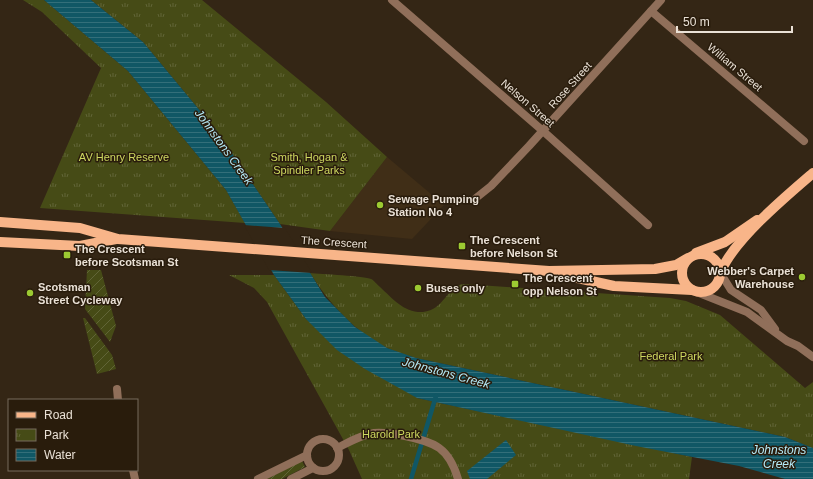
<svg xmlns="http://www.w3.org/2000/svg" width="813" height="479" font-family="Arial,sans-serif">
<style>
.built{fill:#402e17}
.park{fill:url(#park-tufts)}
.garden{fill:url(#garden-furrows)}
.water{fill:url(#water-rules)}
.pier{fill:#342615}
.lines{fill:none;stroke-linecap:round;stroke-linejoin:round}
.stream{stroke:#105765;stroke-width:4.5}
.street{stroke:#906f5a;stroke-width:8}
.primary{stroke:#f8b589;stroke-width:10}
.poi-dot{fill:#9cca32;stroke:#291c0c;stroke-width:1.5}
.labels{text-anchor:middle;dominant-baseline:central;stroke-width:3;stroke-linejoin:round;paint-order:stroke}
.street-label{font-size:11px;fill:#eae1d6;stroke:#291c0c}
.park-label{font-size:11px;fill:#ced860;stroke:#291c0c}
.poi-label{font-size:11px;font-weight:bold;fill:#eae1d6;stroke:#291c0c;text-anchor:start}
.water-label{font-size:12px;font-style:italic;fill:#b4eaf8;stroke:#291c0c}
</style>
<defs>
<pattern id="park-tufts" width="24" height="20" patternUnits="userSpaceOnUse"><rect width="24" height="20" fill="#464b16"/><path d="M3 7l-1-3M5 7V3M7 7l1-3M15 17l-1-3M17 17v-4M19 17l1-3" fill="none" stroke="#616537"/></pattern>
<pattern id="garden-furrows" width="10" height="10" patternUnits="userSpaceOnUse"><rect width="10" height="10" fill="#464b16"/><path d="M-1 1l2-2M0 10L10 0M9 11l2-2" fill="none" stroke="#616537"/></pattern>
<pattern id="water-rules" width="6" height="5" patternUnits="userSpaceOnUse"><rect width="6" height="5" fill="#105765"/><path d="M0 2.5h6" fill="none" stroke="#336f7a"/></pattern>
</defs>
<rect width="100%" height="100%" fill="#342615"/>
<path class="built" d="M387,157L444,205L412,239L330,231Z"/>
<g class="park">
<path d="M23,0H44L128,71L226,190L245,223L40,208L101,68L42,12Z"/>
<path d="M91,0H202L326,102L387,157L330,231L280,224L216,130L143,42Z"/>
<path d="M310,273C320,274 365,276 371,279C374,280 377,285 380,287C393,299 404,313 423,312C445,310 447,285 464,284L670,298L686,301L720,315L805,388L813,382V448L785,437L416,358C407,355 396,352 387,348C355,332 329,303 310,273Z"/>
<path d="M229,275H274L306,319L417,398L692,457L689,479H362L349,450L267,302L254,288Z"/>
</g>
<g class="garden">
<path d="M87,270H101L116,326L110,342L85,309Z"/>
<path d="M83,318H85L112,355L116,369L97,374Z"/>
<path d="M302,461L305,467L282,479H267Z"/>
</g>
<g class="water">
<path d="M44,0H91L143,42L216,130L280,224L325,297L355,327L387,348L416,358L785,437L813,448V479H785L739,466L636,446L417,398L365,369L337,350L306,319L274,275L226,190L128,71Z"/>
<path d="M506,440L516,455L487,479H470L467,471Z"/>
</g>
<path class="pier" d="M244,225L285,228L312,273L269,270Z"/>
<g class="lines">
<path class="stream" d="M411,479L436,396"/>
<g class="street">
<path d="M392,0L543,131L648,225"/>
<path d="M651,11L804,141"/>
<path d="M476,198L491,186L529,146L661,0"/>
<path d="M721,274L731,290L761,310L775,329"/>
<path d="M694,291L747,312L787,341L798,346L813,357"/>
<path d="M117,389L118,400"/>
<circle cx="323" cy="455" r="16"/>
<path d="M337,448C349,442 361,435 374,433C384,432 395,434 405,436C435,442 449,448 458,479"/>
<path d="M133,470L135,479"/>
<path d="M258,479L307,455"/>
<path d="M291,479L313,468"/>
</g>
<g class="primary">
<path d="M0,222L80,228L118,239L549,271L655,269L676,265L688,258"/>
<path d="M0,242L80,246L116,239"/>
<path d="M696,253L725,242L757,220"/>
<circle cx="701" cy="273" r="19"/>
<path d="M721,271C735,239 785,197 813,173"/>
<path d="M564,275L614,286L692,290"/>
</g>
</g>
<g class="poi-dot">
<circle cx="380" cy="205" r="4"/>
<rect x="458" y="242" width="8" height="8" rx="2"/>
<rect x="63" y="251" width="8" height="8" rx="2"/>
<circle cx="802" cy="277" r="4"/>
<rect x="511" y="280" width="8" height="8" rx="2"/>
<circle cx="418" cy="288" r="4"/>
<circle cx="30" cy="293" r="4"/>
</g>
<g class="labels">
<g class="street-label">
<text transform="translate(735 67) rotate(40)">William Street</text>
<text transform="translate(570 85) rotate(-48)">Rose Street</text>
<text transform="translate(528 103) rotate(41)">Nelson Street</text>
<text transform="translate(334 242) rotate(4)">The Crescent</text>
</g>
<g class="park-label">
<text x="124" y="157">AV Henry Reserve</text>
<text x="309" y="157">Smith, Hogan &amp;<tspan x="309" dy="13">Spindler Parks</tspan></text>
<text x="671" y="356">Federal Park</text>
<text x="391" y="434">Harold Park</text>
</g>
<g class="poi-label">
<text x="388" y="199">Sewage Pumping<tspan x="388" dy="13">Station No 4</tspan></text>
<text x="470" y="240">The Crescent<tspan x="470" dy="13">before Nelson St</tspan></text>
<text x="75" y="249">The Crescent<tspan x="75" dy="13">before Scotsman St</tspan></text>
<text x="794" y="271" text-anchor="end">Webber's Carpet<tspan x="794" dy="13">Warehouse</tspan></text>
<text x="523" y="278">The Crescent<tspan x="523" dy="13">opp Nelson St</tspan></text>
<text x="38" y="287">Scotsman<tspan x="38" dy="13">Street Cycleway</tspan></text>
<text x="426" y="288">Buses only</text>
</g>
<g class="water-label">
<text transform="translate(224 147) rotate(54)">Johnstons Creek</text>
<text transform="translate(446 373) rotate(15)">Johnstons Creek</text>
<text x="779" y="450">Johnstons<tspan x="779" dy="14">Creek</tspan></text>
</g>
</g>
<rect x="8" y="399" width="130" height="72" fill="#291c0c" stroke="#766b5d"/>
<rect x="16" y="412" width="20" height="6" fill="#f8b589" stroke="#766b5d"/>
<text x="44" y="419" font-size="12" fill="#eae1d6">Road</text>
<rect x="16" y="429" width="20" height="12" fill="url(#park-tufts)" stroke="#766b5d"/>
<text x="44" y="439" font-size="12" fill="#eae1d6">Park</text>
<rect x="16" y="449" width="20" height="12" fill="url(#water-rules)" stroke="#766b5d"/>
<text x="44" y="459" font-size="12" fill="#eae1d6">Water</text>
<path d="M677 26v6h115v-6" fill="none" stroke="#eae1d6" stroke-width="2"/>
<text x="683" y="26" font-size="12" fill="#eae1d6" stroke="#291c0c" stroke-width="3" paint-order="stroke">50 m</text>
</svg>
